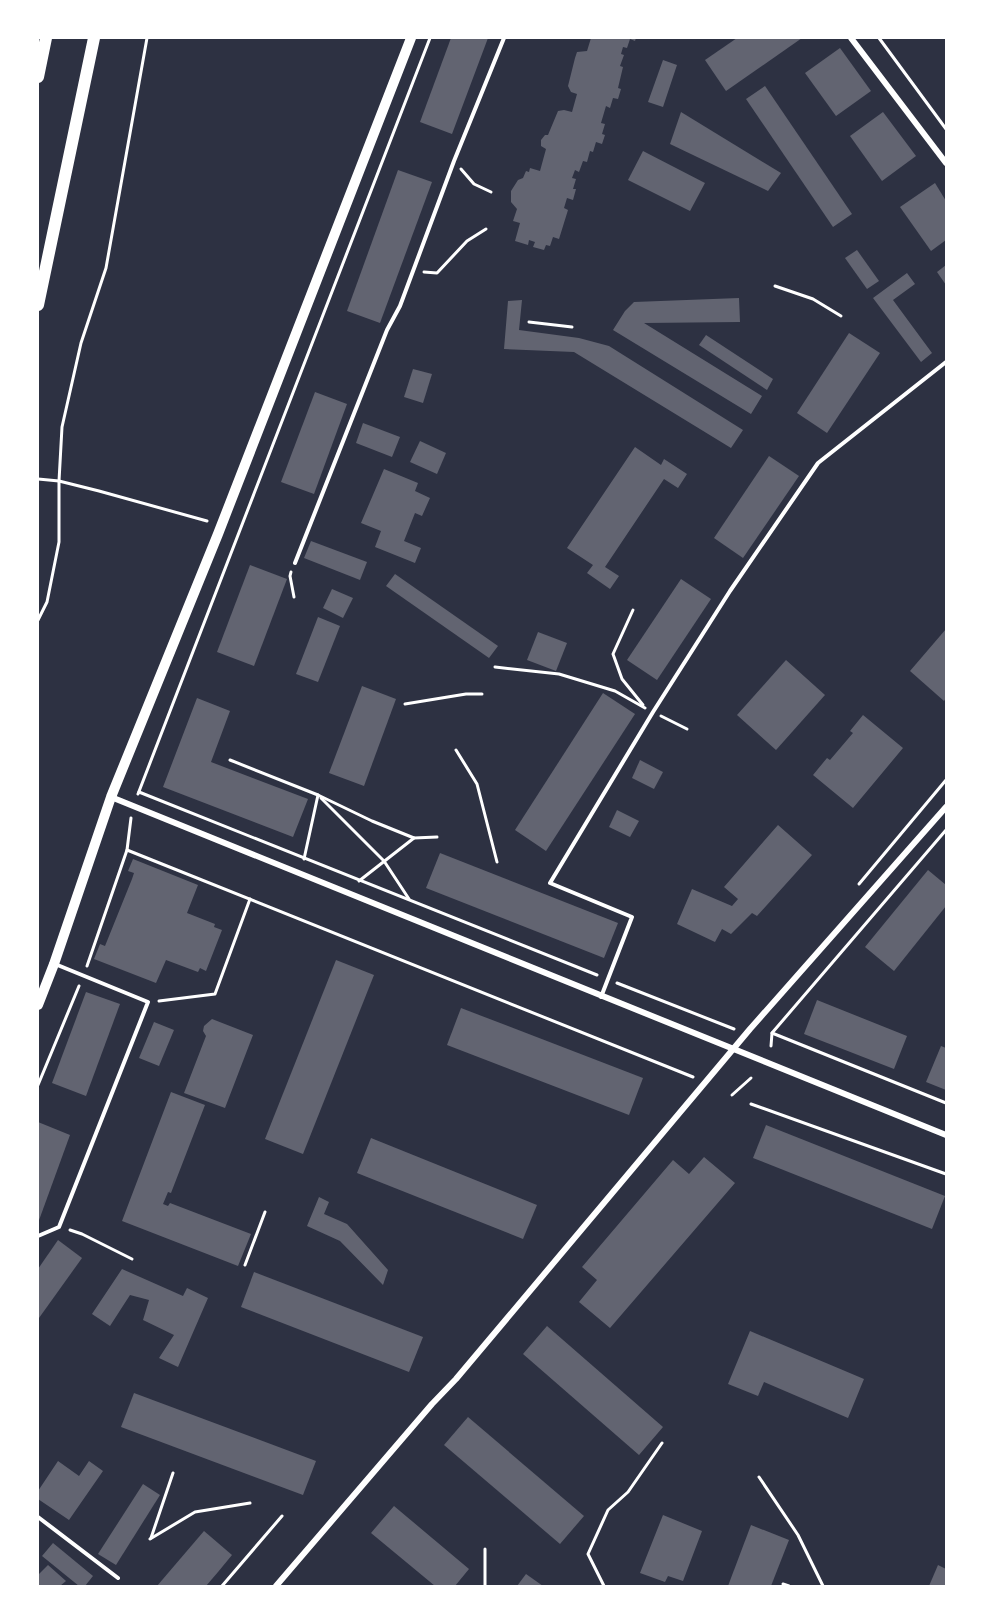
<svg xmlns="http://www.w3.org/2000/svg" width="984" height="1624" font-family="'IBM Plex Sans',sans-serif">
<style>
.building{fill:#626471}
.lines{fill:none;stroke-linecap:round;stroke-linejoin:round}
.path{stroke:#fff;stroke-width:3}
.service{stroke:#fff;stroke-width:4}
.minor{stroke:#fff;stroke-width:6}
.secondary{stroke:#fff;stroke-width:10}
.primary{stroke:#fff;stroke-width:12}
</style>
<rect width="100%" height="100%" fill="#2d3142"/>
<g class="building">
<path d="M451,38H488L452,134L420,122Z"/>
<path d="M591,38H636L635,41L630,39L627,48L623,47L621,54L624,55L620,66L623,67L618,88L621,89L618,99L613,98L610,108L606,106L601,123L605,124L602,134L605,135L602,144L596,142L593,152L590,151L587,162L583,161L579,172L575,170L572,178L576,179L573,189H576L573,200L567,198L564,208L568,210L559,239L553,237L550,246L546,245L544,250L533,247L535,242L529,240L528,245L515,241L520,223L513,221L517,209L511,202V191L518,180L523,178L526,171L529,172L530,168L540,171L546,149L541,146V140L545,135H548L558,111L564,110L572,112L577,94L571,92L568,86L575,58L577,52L587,51Z"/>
<path d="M737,38H802L726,91L705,60Z"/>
<path d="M840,48L871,91L836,116L805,73Z"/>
<path d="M663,60L677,65L663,107L648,102Z"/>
<path d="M765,86L852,214L833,227L746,99Z"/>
<path d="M681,112L781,173L768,191L670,144Z"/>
<path d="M883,112L916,156L882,181L850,136Z"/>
<path d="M643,151L705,183L690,211L628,180Z"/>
<path d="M398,170L432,182L380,323L347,311Z"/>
<path d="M935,183L946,201V240L931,251L900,207Z"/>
<path d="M857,250L879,281L867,289L845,258Z"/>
<path d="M946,265V285L937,272Z"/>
<path d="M907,273L915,284L893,300L932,353L921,362L873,298Z"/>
<path d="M739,298L740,322L644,323L762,396L751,414L613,330L625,311L634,302Z"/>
<path d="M522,300L519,330L579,338L609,346L743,430L731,448L574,352L504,349L508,301Z"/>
<path d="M849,333L880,353L827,433L797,413Z"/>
<path d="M706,335L773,379L767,390L699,345Z"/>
<path d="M413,369L432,374L423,403L404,397Z"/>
<path d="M315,392L347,404L314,494L281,482Z"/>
<path d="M363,423L400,437L392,457L356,443Z"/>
<path d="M420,441L446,453L437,474L410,462Z"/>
<path d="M635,447L661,465L664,459L687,474L678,488L664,479L605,567L619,576L610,589L587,573L593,565L567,548Z"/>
<path d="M769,456L799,476L743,558L714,538Z"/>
<path d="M384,469L418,483L415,491L430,498L422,516L415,513L404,541L421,548L415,563L375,547L381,531L361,523Z"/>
<path d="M311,541L367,562L360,580L304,558Z"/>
<path d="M250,565L287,579L254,666L217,652Z"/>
<path d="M395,574L498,646L489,658L386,586Z"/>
<path d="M681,579L711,599L657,680L627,660Z"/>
<path d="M332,589L353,598L343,618L323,608Z"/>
<path d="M318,617L340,626L318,682L296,674Z"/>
<path d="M946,629V698L944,701L910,671Z"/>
<path d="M538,632L567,643L556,671L527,660Z"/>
<path d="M786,660L825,695L776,750L737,715Z"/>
<path d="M362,686L396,699L364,786L329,773Z"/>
<path d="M603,693L635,714L546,851L515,830Z"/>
<path d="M197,698L230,711L211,762L308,799L293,837L163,787Z"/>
<path d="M863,715L903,748L853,808L813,775L827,758L830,760L853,733L850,731Z"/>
<path d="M640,760L663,772L654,789L632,778Z"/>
<path d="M617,810L639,821L630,837L609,827Z"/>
<path d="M778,825L812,855L757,916L752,913L731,934L722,929L715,942L677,924L692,889L732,906L738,899L724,887Z"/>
<path d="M440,853L618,923L604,958L426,888Z"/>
<path d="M133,859L198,885L187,913L215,924L214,927L222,930L206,971L200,968L198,972L166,960L156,983L94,959L100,944L105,946L132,879L134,873L128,871Z"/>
<path d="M928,870L946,885V906L894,971L865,947Z"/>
<path d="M336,960L374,975L303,1154L265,1139Z"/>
<path d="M86,992L120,1004L86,1096L52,1083Z"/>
<path d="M817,1000L907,1036L894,1069L804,1034Z"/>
<path d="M461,1008L643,1078L629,1115L447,1045Z"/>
<path d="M212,1019L253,1035L225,1108L184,1093L206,1036L203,1031L204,1026Z"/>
<path d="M154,1022L174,1030L159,1066L139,1058Z"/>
<path d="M941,1046L946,1048V1090L926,1082Z"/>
<path d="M171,1092L205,1105L171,1193L168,1192L163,1204L168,1206L170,1203L251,1234L238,1266L122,1221Z"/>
<path d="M38,1122L70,1135L38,1223Z"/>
<path d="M766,1125L945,1196L932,1229L753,1158Z"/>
<path d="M371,1138L537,1205L523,1239L357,1173Z"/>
<path d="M704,1157L735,1183L610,1328L579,1302L597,1280L582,1267L673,1160L689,1174Z"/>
<path d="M319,1197L329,1202L324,1214L347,1224L388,1270L383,1285L340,1241L307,1226Z"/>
<path d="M58,1240L82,1258L39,1318L38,1317V1269Z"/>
<path d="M122,1269L183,1296L187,1288L208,1298L178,1367L159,1358L174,1335L143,1320L149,1300L130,1295L110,1326L92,1314Z"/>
<path d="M254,1272L423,1337L409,1372L241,1307Z"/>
<path d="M547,1326L663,1427L639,1455L523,1354Z"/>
<path d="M750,1331L864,1379L848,1418L764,1382L758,1396L728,1384Z"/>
<path d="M134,1393L316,1461L303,1495L121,1427Z"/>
<path d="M468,1417L584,1516L560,1544L444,1445Z"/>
<path d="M58,1461L79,1476L89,1461L103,1471L69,1520L38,1499V1491Z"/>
<path d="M143,1484L160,1495L116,1565L98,1554Z"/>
<path d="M394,1506L469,1569L455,1586H435L371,1533Z"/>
<path d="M663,1515L702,1531L683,1581L668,1576L665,1582L640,1573Z"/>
<path d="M751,1525L789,1540L771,1586H728Z"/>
<path d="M204,1531L232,1555L218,1572L206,1586H157Z"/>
<path d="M53,1543L93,1576L85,1586H79L42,1556Z"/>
<path d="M48,1565L66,1581L60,1586H38V1575Z"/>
<path d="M938,1565L946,1569V1586H929Z"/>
<path d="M526,1574L543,1586H517Z"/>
</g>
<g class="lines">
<g class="path">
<path d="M879,38L946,129"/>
<path d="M461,169L474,184L491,192"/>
<path d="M424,272L437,273L467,241L486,229"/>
<path d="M775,286L813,299L841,316"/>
<path d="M529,322L572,327"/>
<path d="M38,479L59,481L99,491L207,521"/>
<path d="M291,572L290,576L294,597"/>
<path d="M633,610L613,654L622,679L643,705"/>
<path d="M38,620L47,602L59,542V481L62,427L81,343L106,268L147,38"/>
<path d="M495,667L559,674L615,691L645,708"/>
<path d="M405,704L466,694H482"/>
<path d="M661,716L687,729"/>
<path d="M456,750L477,784L497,862"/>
<path d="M230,760L318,795L372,821L414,838"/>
<path d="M139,792L597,975"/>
<path d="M138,794L430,38"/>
<path d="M321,798L384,861L409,899"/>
<path d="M127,850L693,1077"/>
<path d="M304,859L318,795"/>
<path d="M359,881L414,838L437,837"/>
<path d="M859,884L946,780"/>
<path d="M87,966L127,850L131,818"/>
<path d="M617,983L734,1029"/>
<path d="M159,1001L215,994L250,899"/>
<path d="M772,1033L946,1103"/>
<path d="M771,1046L772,1033L946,830"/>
<path d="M38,1085L79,986"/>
<path d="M732,1095L751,1078"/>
<path d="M751,1104L946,1174"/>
<path d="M70,1230L82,1234L132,1259"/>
<path d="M245,1265L265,1212"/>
<path d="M759,1477L798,1535L823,1586"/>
<path d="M151,1538L173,1473"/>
<path d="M150,1539L195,1512L250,1503"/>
<path d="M783,1584L789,1586"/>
<path d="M222,1586L282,1516"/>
<path d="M485,1586V1549"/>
<path d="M604,1586L588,1554L608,1510L628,1492L662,1443"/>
</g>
<g class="service">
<path d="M295,563L387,330L400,306L454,161L504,38"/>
<path d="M601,997L632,917L550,883L653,712L730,591L818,463L946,362"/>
<path d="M38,1236L59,1227L148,1002L55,964"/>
<path d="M38,1517L118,1578"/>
</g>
<g class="minor">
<path d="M851,38L946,163"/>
<path d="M111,797L946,1135"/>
<path d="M276,1586L432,1404L456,1379L750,1029L946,807"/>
</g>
<path class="secondary" d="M38,1005L54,964L111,797L218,534L411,38"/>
<g class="primary">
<path d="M38,77L46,38"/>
<path d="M38,305L94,38"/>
</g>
</g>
<rect width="984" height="1624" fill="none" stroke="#ffffff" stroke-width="78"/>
</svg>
